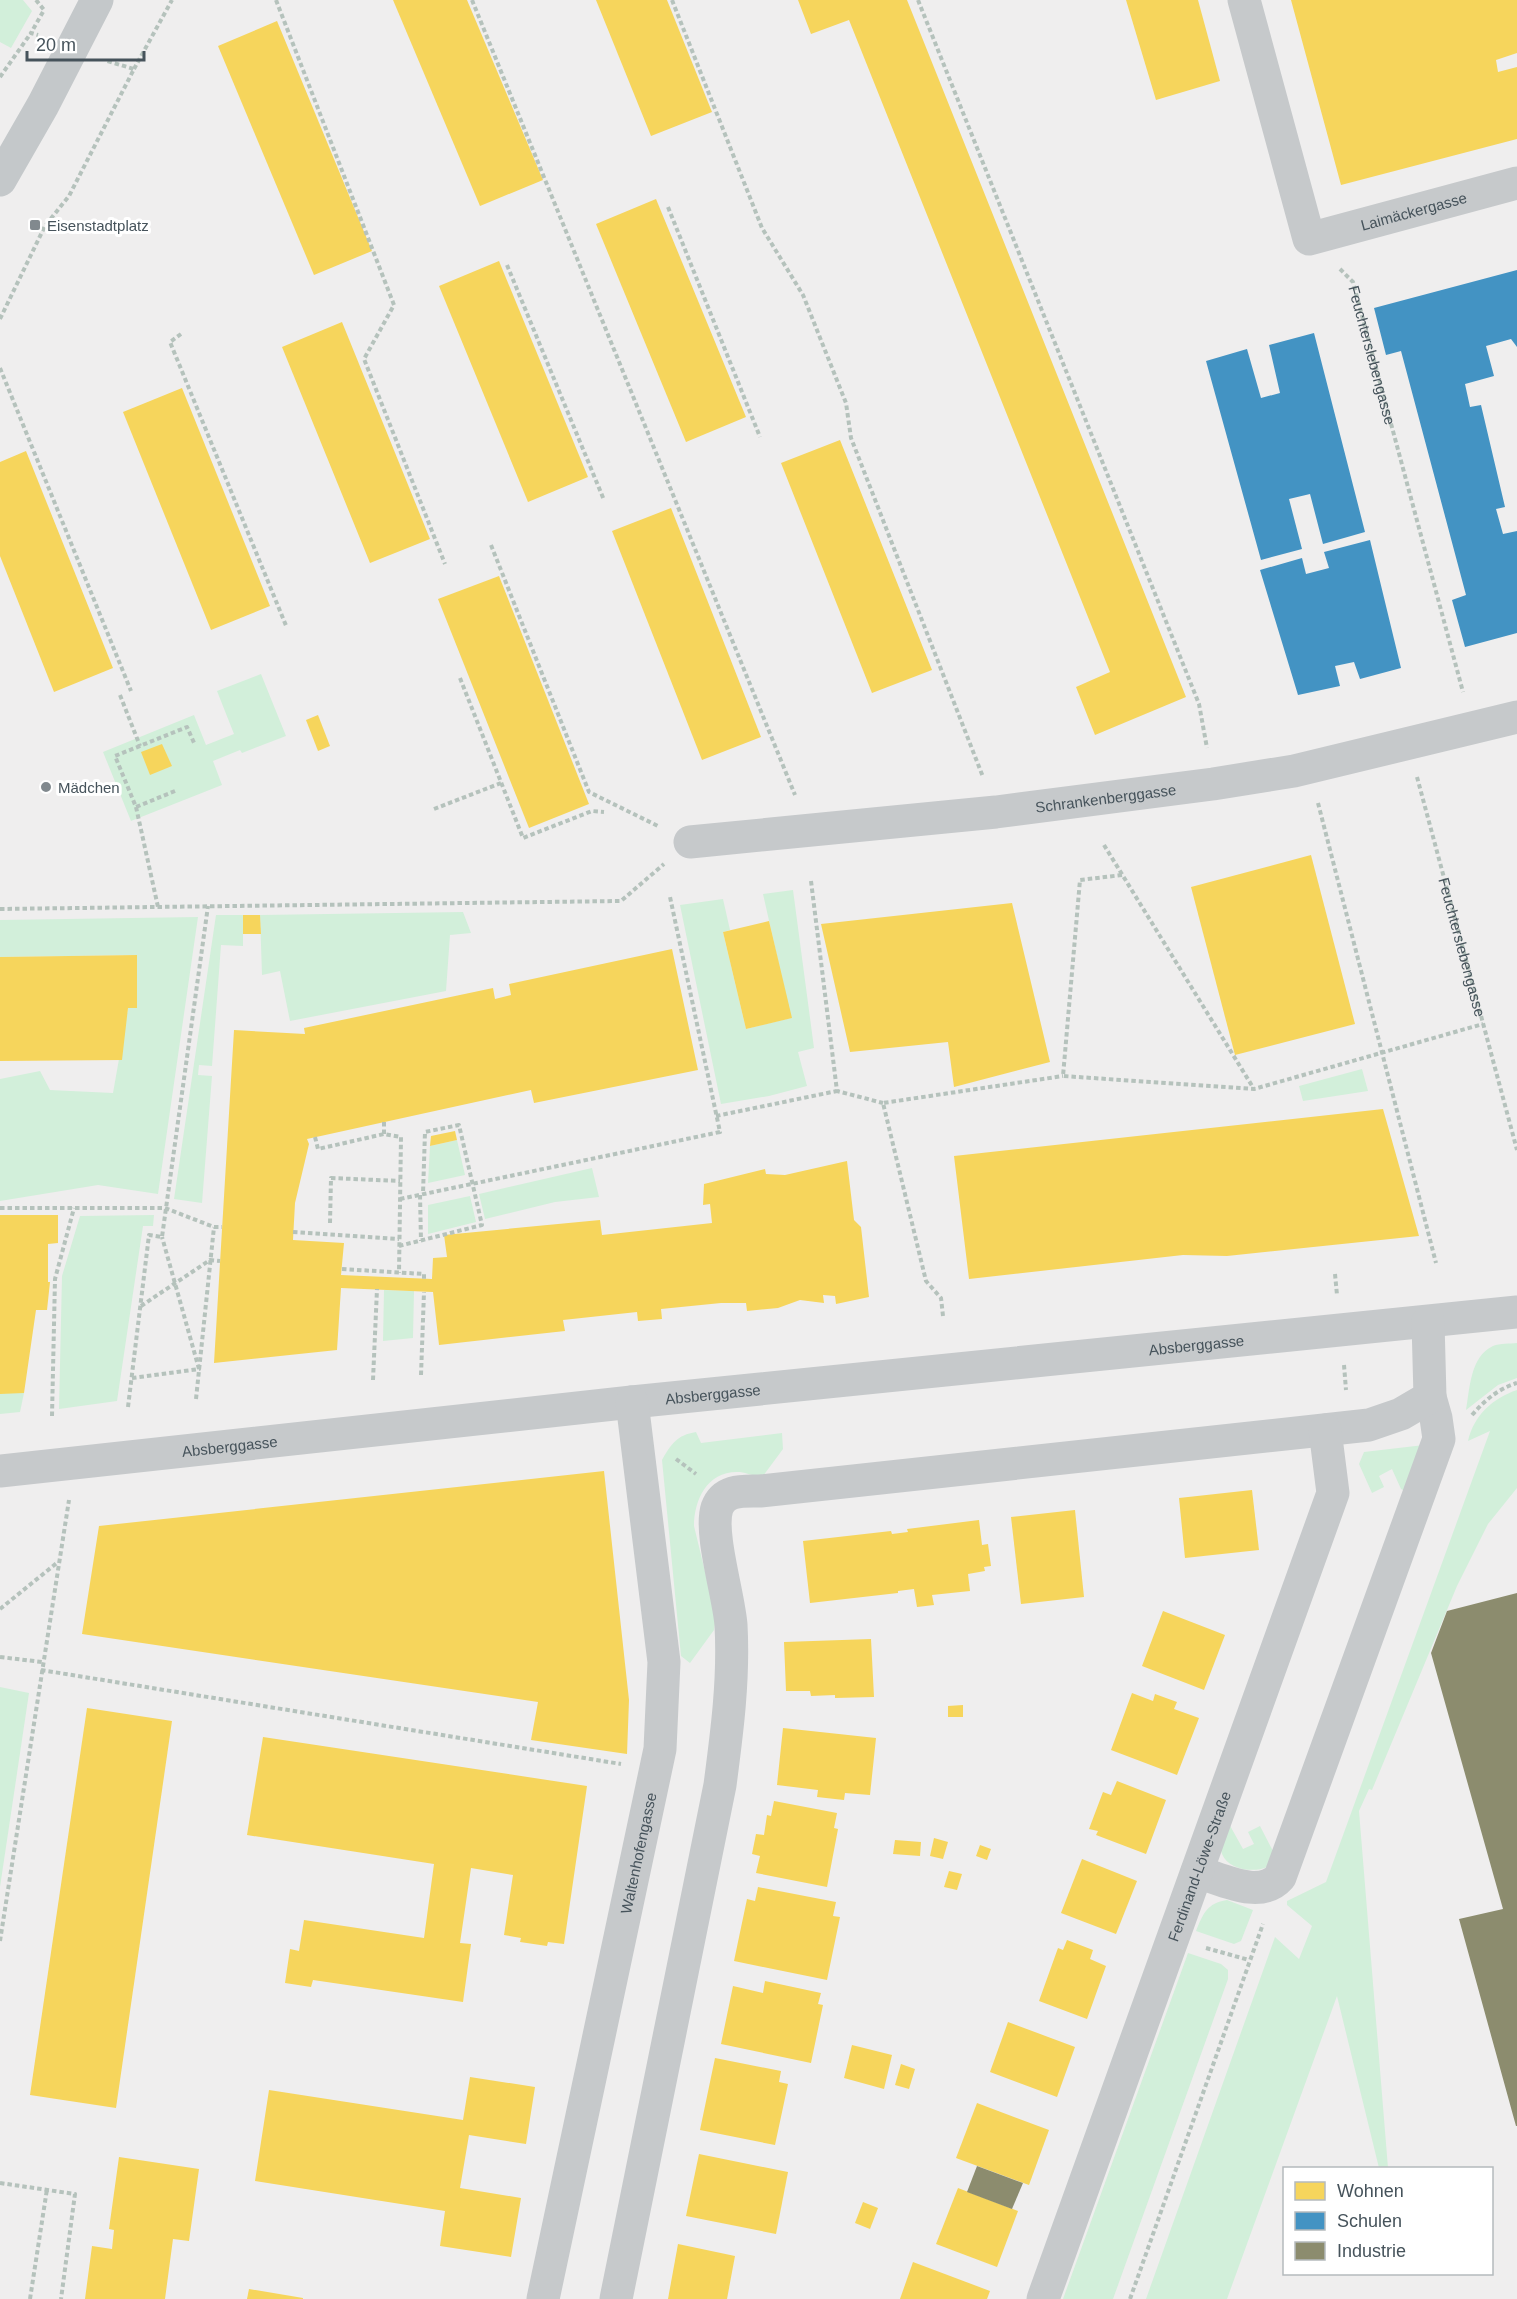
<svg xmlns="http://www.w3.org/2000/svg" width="1517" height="2299" font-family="Helvetica,sans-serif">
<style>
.green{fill:#d2efda}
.homes{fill:#f6d55c}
.schools{fill:#4393c3}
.industry{fill:#8c8c6e}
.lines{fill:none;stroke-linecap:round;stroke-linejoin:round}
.path{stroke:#b5c2bc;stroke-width:4;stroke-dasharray:4.5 3;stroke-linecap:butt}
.minor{stroke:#c6c9cb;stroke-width:33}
.major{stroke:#c4c8ca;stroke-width:33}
.poi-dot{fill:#81898e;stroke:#fff;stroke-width:2}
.labels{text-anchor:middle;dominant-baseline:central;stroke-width:6;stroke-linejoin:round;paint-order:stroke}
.street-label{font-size:15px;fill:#46535b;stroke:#fff}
.poi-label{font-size:15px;fill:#46535b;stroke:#fff;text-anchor:start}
</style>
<rect width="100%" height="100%" fill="#efeeee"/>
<g class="green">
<path d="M0,0H23L32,11L11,48L0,42Z"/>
<path d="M261,674L286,736L242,753L240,750L213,761L222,785L131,821L103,752L194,715L206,745L234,734L217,691Z"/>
<path d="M793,890L814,1048L798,1052L807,1086L769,1096L721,1104L680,905L723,899L730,930L723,932L746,1029L791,1018L763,894Z"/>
<path d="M463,912L471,933L450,935L446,991L290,1021L280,971L262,975L260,915Z"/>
<path d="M216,915H243V946L221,945L212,1066L199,1065L198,1075L212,1076L202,1203L174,1199Z"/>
<path d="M198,917L158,1194L98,1185L0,1201V1079L40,1071L50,1090L113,1093L128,1008L137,1007V955L0,957V920Z"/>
<path d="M1362,1069L1368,1091L1303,1101L1299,1086Z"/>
<path d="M457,1140L465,1175L428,1183L430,1146Z"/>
<path d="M592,1168L599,1197L555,1202L485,1219L479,1194Z"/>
<path d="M470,1196L476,1222L428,1234V1205Z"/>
<path d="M154,1215L153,1226H143L117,1401L59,1409L62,1276L80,1216Z"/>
<path d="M384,1290L414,1291L413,1338L383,1341Z"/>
<path d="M1517,1343V1378L1498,1385L1466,1410C1470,1388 1470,1357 1493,1346C1500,1343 1510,1344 1517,1343Z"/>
<path d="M0,1386L24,1393L20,1412L0,1414Z"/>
<path d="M1517,1390V1488L1488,1524L1457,1586L1372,1790L1369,1789L1359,1811L1388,2168H1379L1337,1996L1227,2299H1146L1275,1937L1299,1959L1312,1926L1287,1905V1901L1326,1882L1490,1431L1468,1441C1474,1415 1493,1398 1517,1390Z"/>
<path d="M696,1432L701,1443L782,1433L783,1449L763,1476C754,1477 748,1473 740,1472C708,1470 694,1499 694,1526L716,1617L714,1630L690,1663L681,1656L662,1460C671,1444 677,1435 696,1432Z"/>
<path d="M1424,1445L1405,1491L1401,1489L1392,1469L1379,1476L1384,1487L1372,1493L1359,1464L1364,1452Z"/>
<path d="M0,1687L29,1693L0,1887Z"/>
<path d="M1228,1822L1243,1849L1254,1844L1248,1832L1260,1826L1274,1853L1267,1867C1254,1873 1228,1870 1222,1854C1218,1844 1225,1831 1228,1822Z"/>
<path d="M1227,1900L1253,1910L1241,1941L1234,1944L1196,1931C1203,1914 1207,1903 1227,1900Z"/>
<path d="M1188,1953L1221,1964L1228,1970V1979L1113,2299H1063Z"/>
</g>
<g class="homes">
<path d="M393,0H467L543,180L480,206Z"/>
<path d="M596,0H667L712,112L651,136Z"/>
<path d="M798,0H907L1186,697L1095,735L1076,687L1110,672L849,20L811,34Z"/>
<path d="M1126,0H1198L1220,81L1156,100Z"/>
<path d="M1291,0H1517V53L1496,60L1498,72L1517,67V139L1341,185Z"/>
<path d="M277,21L372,251L314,275L218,46Z"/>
<path d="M656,199L746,417L686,442L596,224Z"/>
<path d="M499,261L588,477L528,502L439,286Z"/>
<path d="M342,322L430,539L370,563L282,347Z"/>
<path d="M182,388L270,606L211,630L123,412Z"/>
<path d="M840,440L932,670L872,693L781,463Z"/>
<path d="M26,451L113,668L54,692L0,556V462Z"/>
<path d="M671,508L761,737L702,760L612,531Z"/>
<path d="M499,576L589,804L529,828L438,599Z"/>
<path d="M318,715L330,746L318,751L306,720Z"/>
<path d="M162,744L172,766L150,775L141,752Z"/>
<path d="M1311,855L1355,1024L1235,1055L1191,887Z"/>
<path d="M1012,903L1050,1062L954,1087L948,1042L850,1052L821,924Z"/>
<path d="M243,915H260L261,934H243Z"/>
<path d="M769,921L792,1018L746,1029L723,932Z"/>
<path d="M672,949L698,1070L534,1103L531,1090L307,1139L309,1144L295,1203L293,1240L344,1243L341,1275L432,1279L433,1258L447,1257L444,1235L600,1220L602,1235L712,1223L710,1204L703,1205L704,1184L765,1169L766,1174L785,1175L847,1161L854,1220L861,1227L869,1297L836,1304L835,1296L823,1295L824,1303L800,1300L778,1308L747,1311L746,1303H721L661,1309L662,1319L638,1321L637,1312L563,1320L565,1331L439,1345L433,1292L341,1288L337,1350L214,1363L234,1030L305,1034L304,1028L493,988L495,999L511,995L509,984Z"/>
<path d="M137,955V1008H128L122,1060L0,1061V957Z"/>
<path d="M1383,1109L1419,1236L1227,1256L1183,1255L969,1279L954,1156Z"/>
<path d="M455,1131L457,1140L430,1146L431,1136Z"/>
<path d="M0,1215H58V1243L48,1244V1282H50L47,1310H36L24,1393L0,1394Z"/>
<path d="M604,1471L629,1700L627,1754L531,1740L538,1702L82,1634L99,1526Z"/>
<path d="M1252,1490L1259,1550L1185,1558L1179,1498Z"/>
<path d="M1075,1510L1084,1597L1021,1604L1011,1517Z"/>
<path d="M979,1520L982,1545L988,1544L991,1566L984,1567L985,1571L968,1574L970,1591L932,1595L934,1605L917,1607L914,1589L898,1591V1593L810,1603L803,1541L891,1531L892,1534L908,1532L907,1529Z"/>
<path d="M1163,1611L1225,1635L1204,1690L1142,1666Z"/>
<path d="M871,1639L874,1697L835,1698V1695L811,1696L810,1691H786L784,1642Z"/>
<path d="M1132,1693L1153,1701L1155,1694L1177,1702L1174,1709L1199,1718L1177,1775L1111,1750Z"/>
<path d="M963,1705V1717H948V1706Z"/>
<path d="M87,1708L172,1721L116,2108L30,2095Z"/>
<path d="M783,1728L876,1738L870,1795L845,1793L844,1800L817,1797L818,1790L777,1785Z"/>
<path d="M263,1737L587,1786L564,1944L548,1942L547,1946L520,1942L521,1938L504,1935L513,1875L471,1868L460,1943L471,1944L463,2002L313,1980L311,1987L285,1983L290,1949L299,1951L304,1920L424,1938L434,1864L247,1835Z"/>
<path d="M1117,1781L1166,1800L1146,1854L1096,1835L1098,1831L1089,1829L1103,1792L1111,1795Z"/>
<path d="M774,1801L837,1813L834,1828L838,1829L827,1887L756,1873L760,1856L752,1854L756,1834L764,1835L767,1815L771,1816Z"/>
<path d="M934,1838L948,1842L943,1859L930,1856Z"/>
<path d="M895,1840L921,1842L920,1856L893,1854Z"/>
<path d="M980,1845L991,1849L987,1860L976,1856Z"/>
<path d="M1082,1859L1137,1881L1116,1934L1061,1913Z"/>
<path d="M949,1871L962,1874L957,1890L944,1887Z"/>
<path d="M758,1887L836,1902L833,1916L840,1917L827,1980L734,1961L747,1899L755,1901Z"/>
<path d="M1067,1940L1093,1950L1090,1959L1106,1966L1087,2019L1039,2001L1058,1948L1063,1950Z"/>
<path d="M765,1981L821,1993L818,2004L823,2005L811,2063L721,2044L733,1986L763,1993Z"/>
<path d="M1008,2022L1075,2047L1057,2097L990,2072Z"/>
<path d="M852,2045L892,2055L884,2089L844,2078Z"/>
<path d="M715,2058L781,2071L779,2082L788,2084L775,2145L700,2130Z"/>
<path d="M901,2064L915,2069L909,2089L895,2085Z"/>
<path d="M470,2077L535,2087L526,2144L469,2135L460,2188L521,2198L511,2257L440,2246L445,2211L255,2181L269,2090L463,2120Z"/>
<path d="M977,2103L1049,2130L1029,2185L956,2158Z"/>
<path d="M699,2154L788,2172L776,2234L686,2216Z"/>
<path d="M119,2157L199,2169L189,2241L173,2239L165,2299H85L92,2246L112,2249L114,2230L109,2229Z"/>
<path d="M958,2188L1018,2211L997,2267L936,2244Z"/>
<path d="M863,2202L878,2208L870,2229L855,2223Z"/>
<path d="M678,2244L735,2256L727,2299H668Z"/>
<path d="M913,2262L990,2291L987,2299H900Z"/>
<path d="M249,2289L303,2298V2299H247Z"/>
</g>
<g class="schools">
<path d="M1517,270V347L1511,339L1486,346L1494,376L1465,384L1470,407L1481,405L1505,507L1496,509L1503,534L1517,531V633L1465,647L1452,600L1466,595L1401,351L1386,355L1374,308Z"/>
<path d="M1314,333L1365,532L1323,544L1310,494L1289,499L1302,549L1261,560L1206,361L1247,349L1261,398L1280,393L1269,345Z"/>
<path d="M1370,540L1401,668L1360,679L1354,662L1335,666L1340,686L1298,695L1260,570L1302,558L1306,574L1329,568L1324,552Z"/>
</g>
<g class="industry">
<path d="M1517,1593V2126H1516L1459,1919L1503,1909L1431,1653L1447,1611Z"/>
<path d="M977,2166L1023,2183L1012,2209L967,2192Z"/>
</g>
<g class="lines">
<g class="path">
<path d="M36,0L44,10L31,33L38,35"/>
<path d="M276,0L394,305L364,359L445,564"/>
<path d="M472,0L795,795"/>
<path d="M672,0L762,228L803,295L846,403L851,438L983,777"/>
<path d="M918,0L1199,704L1207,748"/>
<path d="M134,69L172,0"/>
<path d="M0,77L31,33"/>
<path d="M668,207L760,437"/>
<path d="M507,265L604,500"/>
<path id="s1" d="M1340,269L1353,282L1463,692"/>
<path d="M0,319L45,226L69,196L134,69L107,61"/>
<path d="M181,334L170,342L287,628"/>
<path d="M0,368L131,691"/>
<path d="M491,545L589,792L658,826"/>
<path d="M460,678L523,838L592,811L604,812"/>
<path d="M120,695L140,746"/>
<path id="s2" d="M1417,777L1517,1150"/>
<path d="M175,791L136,807L115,756L187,727L195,745"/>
<path d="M1318,803L1436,1263"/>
<path d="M136,807L158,907"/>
<path d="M434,809L501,783"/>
<path d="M1104,845L1254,1089"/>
<path d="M1122,875L1080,880L1063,1076L1254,1089L1483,1024"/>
<path d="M811,881L837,1091L883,1103"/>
<path d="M0,909L621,901L664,864"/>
<path d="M716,1116L837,1091"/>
<path d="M384,1134V1122"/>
<path d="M315,1137L318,1149L384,1134L401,1137L399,1273"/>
<path d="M420,1195L421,1241"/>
<path d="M400,1199L720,1132L670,897"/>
<path d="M0,1208H165L214,1227H222"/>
<path d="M330,1223L331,1178L400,1181"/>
<path d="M293,1232L399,1239"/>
<path d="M399,1246L482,1225L459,1125L425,1132L423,1194"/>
<path d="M342,1269L424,1274V1279"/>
<path d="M1335,1274L1337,1295"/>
<path d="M141,1306L210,1260L220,1261"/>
<path d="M943,1316L941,1298L926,1281L883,1103L1063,1076"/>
<path d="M1344,1365L1346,1390"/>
<path d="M421,1375L424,1292"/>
<path d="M132,1378L199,1369L162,1237"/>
<path d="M373,1380L377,1289"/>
<path d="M196,1399L214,1227"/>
<path d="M128,1407L149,1235L162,1237L208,906"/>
<path d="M1472,1415C1485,1400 1498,1389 1517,1383"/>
<path d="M52,1416L55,1279L74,1208"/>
<path d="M676,1459L696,1474"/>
<path d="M0,1609L58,1562"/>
<path d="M0,1657L42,1662"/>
<path d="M41,1670L621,1764"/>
<path d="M0,1941L69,1500"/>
<path d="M1206,1948L1249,1960"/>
<path d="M0,2183L75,2194L61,2299"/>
<path d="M30,2299L47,2189"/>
<path d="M1130,2299L1263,1924"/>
</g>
<g class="minor">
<path id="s3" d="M1244,0L1309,239L1517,183"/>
<path id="s4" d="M690,842L996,812L1213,784L1294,771L1517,717"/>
<path id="s5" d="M0,1471L632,1402L1517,1312"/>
<path d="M1197,1872C1222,1879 1260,1900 1280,1877L1439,1439L1436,1418L1430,1397"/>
<path id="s6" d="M543,2299L660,1749L664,1662L632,1402"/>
<path d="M616,2299L720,1785C727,1732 734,1679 731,1625C729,1596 709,1533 717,1508C724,1489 743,1491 760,1491L1369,1425L1401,1414L1430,1397L1428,1322"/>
<path id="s7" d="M1043,2299L1333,1493L1325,1430"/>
</g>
<path class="major" d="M0,180L43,105L97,0"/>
</g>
<g class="poi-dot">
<rect x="29" y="219" width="12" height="12" rx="3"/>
<circle cx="46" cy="787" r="6"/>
</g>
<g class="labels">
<g class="street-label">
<text stroke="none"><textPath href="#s3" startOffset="356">Laimäckergasse</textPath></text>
<text stroke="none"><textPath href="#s1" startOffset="94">Feuchterslebengasse</textPath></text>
<text stroke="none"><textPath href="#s4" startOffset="418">Schrankenberggasse</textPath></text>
<text stroke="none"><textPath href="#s2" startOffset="176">Feuchterslebengasse</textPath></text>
<text stroke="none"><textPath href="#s5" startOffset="1203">Absberggasse</textPath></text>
<text stroke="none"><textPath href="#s5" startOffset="717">Absberggasse</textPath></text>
<text stroke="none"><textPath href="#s5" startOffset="231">Absberggasse</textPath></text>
<text stroke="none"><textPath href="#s6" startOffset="456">Waltenhofengasse</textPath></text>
<text stroke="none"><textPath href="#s7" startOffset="460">Ferdinand-Löwe-Straße</textPath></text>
</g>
<g class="poi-label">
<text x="47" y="225">Eisenstadtplatz</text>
<text x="58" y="787">Mädchen</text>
</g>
</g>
<rect x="1283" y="2167" width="210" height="108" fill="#ffffff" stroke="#b5babd" stroke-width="1.5"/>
<rect x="1295" y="2182" width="30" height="18" fill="#f6d55c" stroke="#b5babd" stroke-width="1.5"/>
<text x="1337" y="2197" font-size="18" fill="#46535b">Wohnen</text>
<rect x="1295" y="2212" width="30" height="18" fill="#4393c3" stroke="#b5babd" stroke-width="1.5"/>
<text x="1337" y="2227" font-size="18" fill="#46535b">Schulen</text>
<rect x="1295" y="2242" width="30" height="18" fill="#8c8c6e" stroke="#b5babd" stroke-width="1.5"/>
<text x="1337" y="2257" font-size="18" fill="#46535b">Industrie</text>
<path d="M27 51v9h117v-9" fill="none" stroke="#46535b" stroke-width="3"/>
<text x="36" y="51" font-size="18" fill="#46535b" stroke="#ffffff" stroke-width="4.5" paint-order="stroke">20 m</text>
</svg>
